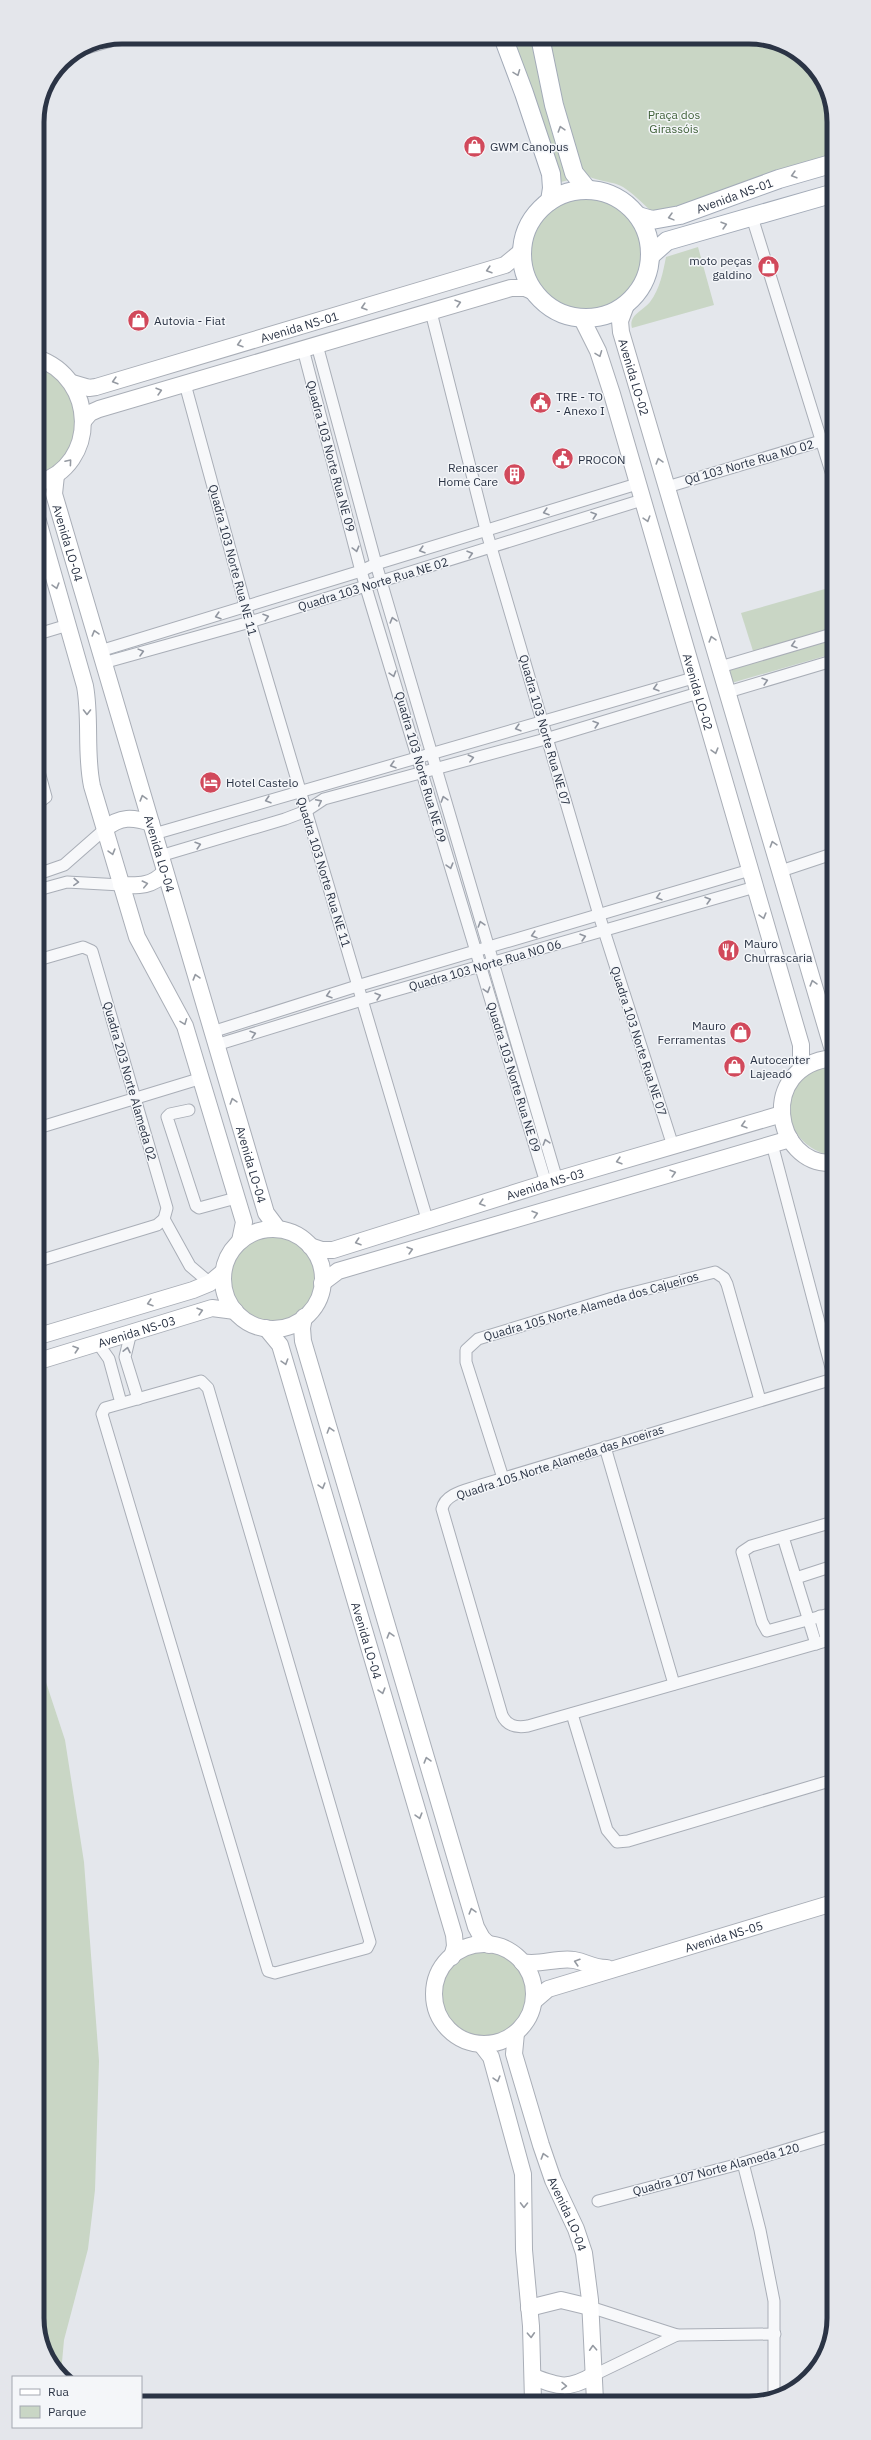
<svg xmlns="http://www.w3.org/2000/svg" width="871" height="2440" font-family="'IBM Plex Sans',sans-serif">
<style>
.green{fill:#c9d6c5}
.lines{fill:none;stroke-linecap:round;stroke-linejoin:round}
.street-casing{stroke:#a9aeb7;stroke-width:13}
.secondary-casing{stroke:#a9aeb7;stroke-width:18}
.primary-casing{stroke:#a3abb8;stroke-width:20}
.street{stroke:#f7f8fa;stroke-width:11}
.secondary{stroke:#fff;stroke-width:16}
.primary{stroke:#fff;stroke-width:18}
.oneway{stroke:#959aa2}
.oneway2{stroke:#9196a0}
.labels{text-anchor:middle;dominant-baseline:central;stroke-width:3;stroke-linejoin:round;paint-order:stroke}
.park-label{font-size:12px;fill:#3f6138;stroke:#f4f6f9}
.poi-label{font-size:12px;fill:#2b3445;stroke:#f4f6f9;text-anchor:start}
.street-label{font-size:12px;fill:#2b3445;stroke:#f4f6f9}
.rim{fill:none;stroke:#2b3445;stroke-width:5}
</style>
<rect width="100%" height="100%" fill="#e4e7ec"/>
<g class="green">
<path d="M512,37H531L569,180L561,182L536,100Z"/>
<path d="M549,37H755L805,58L831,100V161L661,212L650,210C641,202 634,194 623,187C611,180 591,182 582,171L560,90Z"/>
<circle cx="586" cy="254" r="58"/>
<path d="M698,247L714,305L632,328C628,315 644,310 650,302C660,289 663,272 666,257Z"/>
<path d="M37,365L46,369L70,391L77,431L62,462L38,477Z"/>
<path d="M832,587V628L753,651L741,613Z"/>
<path d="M832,639V654L728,684L724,672Z"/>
<path d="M832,1064V1156C793,1148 771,1103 807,1074C813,1069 824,1067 832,1064Z"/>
<circle cx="273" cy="1279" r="44"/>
<path d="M39,1661L65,1740L84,1862L99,2061L95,2190L88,2249L64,2340L61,2373L40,2340Z"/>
<circle cx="485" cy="1994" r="44"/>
</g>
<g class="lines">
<defs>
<g id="street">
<path d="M80,50L124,37"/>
<path d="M752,217L832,475"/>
<path d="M431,312L486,530L599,915L673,1146"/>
<path d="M317,345L376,564L557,1180"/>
<path d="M303,349L361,571L546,1183"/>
<path d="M185,384L246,608L427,1219"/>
<path d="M667,487L831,438"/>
<path d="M38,634L68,625"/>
<path d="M100,651L361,571L376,564L637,484"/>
<path d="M103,663L250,622L642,500"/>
<path d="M720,667L832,634"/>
<path d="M728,692L832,661"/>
<path d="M38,768L46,797L38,803"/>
<path d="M154,834L693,678"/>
<path d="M160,856L285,819L306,811L324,799L549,738L698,693"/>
<path d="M781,871L832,854"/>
<path d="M38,874L64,865L105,829"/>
<path d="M38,890L67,882L121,885"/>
<path d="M38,960L83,947L92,951L167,1208L164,1219L157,1225L39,1261"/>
<path d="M212,1032L357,986L750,870"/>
<path d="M216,1045L362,1000L755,887"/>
<path d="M189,1110L170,1114L167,1117L196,1206L199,1208L236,1198"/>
<path d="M38,1128L202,1078"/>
<path d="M772,1144L833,1375"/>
<path d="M164,1219L190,1266L210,1283"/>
<path d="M131,1332L125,1357L138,1399"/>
<path d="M97,1342L109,1359L121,1403"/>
<path d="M833,1379L481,1485C468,1490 445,1493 442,1509L502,1715C507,1726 516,1728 528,1726L833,1639"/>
<path d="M201,1381L208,1388L370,1942L367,1948L275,1973L268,1971L102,1414L105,1408Z"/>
<path d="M605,1447L674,1684"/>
<path d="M503,1478L466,1362V1350L478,1339L616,1297L715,1272L724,1278L727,1284L760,1400"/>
<path d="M833,1522L751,1546L742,1552L762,1622L767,1631L833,1613"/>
<path d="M783,1537L816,1644"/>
<path d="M796,1578L833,1566"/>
<path d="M820,1616L827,1641"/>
<path d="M572,1714L607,1830L617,1842L628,1841L833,1780"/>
<path d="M743,2163L760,2230L774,2301V2398"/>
<path d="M598,2201L743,2163L834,2135"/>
<path d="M590,2307L677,2335L775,2334"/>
<path d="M594,2375L677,2335"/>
</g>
<g id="secondary">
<path id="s1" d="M626,305L620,321L621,332L832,1047"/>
<path id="s2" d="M582,319L598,351L612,394L801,1045V1068"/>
<path d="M37,358C97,378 99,465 38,483"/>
<path id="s3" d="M72,383L89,388L96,387L505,265L522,251"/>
<path d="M84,420L90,413L99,409L511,288H525L534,292"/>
<path id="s4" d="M56,475L54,494L266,1213L278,1229"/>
<path d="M38,521L85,686C91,719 85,753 92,786L137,937L185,1026L244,1222L240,1241"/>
<path d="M105,829C120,816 133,817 151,823"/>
<path d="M121,885C139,886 153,886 165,872"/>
<path d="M832,1058C757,1067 774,1165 832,1163"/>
<circle cx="273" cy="1279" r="50"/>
<path id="s5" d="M310,1246L322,1250H333L546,1183L782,1114"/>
<path d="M322,1283L338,1271L790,1139"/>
<path d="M304,1317L302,1328L303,1341L476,1927L482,1938L489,1945"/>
<path id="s6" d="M266,1328L280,1345L454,1935L455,1946L452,1957"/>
<path d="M39,1336L193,1290L210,1283L223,1272"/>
<path id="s7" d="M39,1361L212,1308L235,1311"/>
<circle cx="484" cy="1994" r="50"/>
<path d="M522,1962C540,1966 557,1957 574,1960C587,1962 591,1968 607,1968"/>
<path id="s8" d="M534,2001L548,1989L833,1903"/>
<path id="s9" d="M516,2033L514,2054L541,2145L553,2180L576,2229L584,2253L590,2300L595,2401"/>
<path d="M481,2044L491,2057L523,2174L524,2250L531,2326L533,2401"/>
<path d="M529,2308L561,2300L590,2307"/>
<path d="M533,2377C560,2387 568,2390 594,2375"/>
</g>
<g id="primary">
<path d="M503,37L524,93L551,174L552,188L550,201"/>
<path d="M540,37L554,105L574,173L587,189"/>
<circle cx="586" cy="254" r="64"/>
<path id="s10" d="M638,216L652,220L680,215L779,179L831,164"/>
<path d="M650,256L667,241L831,194"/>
</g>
</defs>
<use href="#street" class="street-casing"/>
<use href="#secondary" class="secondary-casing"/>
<use href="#primary" class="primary-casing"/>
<use href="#street" class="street"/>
<use href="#secondary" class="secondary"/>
<use href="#primary" class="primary"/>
</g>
<defs><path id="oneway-chevron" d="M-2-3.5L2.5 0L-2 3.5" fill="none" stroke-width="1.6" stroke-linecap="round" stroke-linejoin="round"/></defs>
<g class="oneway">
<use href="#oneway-chevron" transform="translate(517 73) rotate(69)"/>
<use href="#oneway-chevron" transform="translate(561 129) rotate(-107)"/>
<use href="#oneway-chevron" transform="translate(794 175) rotate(164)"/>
<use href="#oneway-chevron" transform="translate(671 217) rotate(165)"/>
<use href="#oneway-chevron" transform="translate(724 225) rotate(-16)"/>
<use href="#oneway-chevron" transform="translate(489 270) rotate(163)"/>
<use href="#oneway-chevron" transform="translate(458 303) rotate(-16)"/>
<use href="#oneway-chevron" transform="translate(364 307) rotate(163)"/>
<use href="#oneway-chevron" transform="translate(240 344) rotate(163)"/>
<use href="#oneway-chevron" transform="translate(599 354) rotate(69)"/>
<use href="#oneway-chevron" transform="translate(115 381) rotate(164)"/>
<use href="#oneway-chevron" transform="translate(159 391) rotate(-16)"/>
<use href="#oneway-chevron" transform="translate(659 461) rotate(-106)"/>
<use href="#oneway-chevron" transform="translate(69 462) rotate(-50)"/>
<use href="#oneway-chevron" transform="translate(647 519) rotate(73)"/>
<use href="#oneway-chevron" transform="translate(56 586) rotate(74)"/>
<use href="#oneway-chevron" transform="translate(95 633) rotate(-106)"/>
<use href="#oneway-chevron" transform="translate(712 639) rotate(-106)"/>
<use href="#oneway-chevron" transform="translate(87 712) rotate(90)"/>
<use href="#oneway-chevron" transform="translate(715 751) rotate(74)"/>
<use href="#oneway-chevron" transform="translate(143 798) rotate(-106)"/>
<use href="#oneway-chevron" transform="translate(773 844) rotate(-107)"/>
<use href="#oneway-chevron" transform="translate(112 852) rotate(74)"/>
<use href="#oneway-chevron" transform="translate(145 884) rotate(-13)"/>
<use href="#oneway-chevron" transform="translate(763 916) rotate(74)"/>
<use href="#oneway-chevron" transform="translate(196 977) rotate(-106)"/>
<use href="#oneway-chevron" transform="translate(813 983) rotate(-106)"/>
<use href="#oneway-chevron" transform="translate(184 1022) rotate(69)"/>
<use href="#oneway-chevron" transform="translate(233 1101) rotate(-107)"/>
<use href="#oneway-chevron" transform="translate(744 1125) rotate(164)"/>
<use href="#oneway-chevron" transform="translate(619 1161) rotate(164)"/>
<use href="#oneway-chevron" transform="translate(673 1173) rotate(-16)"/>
<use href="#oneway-chevron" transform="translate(482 1203) rotate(163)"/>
<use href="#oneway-chevron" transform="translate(535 1214) rotate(-16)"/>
<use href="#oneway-chevron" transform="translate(358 1242) rotate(162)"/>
<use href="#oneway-chevron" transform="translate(410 1250) rotate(-16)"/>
<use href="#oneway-chevron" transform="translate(150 1303) rotate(163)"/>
<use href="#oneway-chevron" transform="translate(200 1311) rotate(-16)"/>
<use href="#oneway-chevron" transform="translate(76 1349) rotate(-18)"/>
<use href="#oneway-chevron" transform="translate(285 1362) rotate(73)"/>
<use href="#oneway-chevron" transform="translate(330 1430) rotate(-107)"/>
<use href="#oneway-chevron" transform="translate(322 1486) rotate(74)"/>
<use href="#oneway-chevron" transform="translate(390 1635) rotate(-106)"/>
<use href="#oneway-chevron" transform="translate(382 1691) rotate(74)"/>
<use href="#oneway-chevron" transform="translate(427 1760) rotate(-106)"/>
<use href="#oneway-chevron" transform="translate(419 1816) rotate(74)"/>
<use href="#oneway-chevron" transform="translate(472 1911) rotate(-106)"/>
<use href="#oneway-chevron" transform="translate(577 1962) rotate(-163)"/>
<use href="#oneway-chevron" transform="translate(497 2079) rotate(74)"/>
<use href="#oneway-chevron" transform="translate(544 2156) rotate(-107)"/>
<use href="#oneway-chevron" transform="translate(524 2205) rotate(91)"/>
<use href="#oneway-chevron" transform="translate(531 2335) rotate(87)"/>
<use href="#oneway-chevron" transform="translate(593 2348) rotate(-93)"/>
<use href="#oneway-chevron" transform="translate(564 2386) rotate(1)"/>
</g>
<g class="oneway2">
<use href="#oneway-chevron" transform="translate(546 512) rotate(163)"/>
<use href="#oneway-chevron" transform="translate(594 515) rotate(-18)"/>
<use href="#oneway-chevron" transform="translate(356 549) rotate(75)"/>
<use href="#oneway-chevron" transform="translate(422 550) rotate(163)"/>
<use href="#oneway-chevron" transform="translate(470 554) rotate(-16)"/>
<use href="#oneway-chevron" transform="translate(218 616) rotate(163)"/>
<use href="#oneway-chevron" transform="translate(266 617) rotate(-18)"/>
<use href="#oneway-chevron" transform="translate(393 620) rotate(-106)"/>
<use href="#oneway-chevron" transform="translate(794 645) rotate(163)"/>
<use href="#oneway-chevron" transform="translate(141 652) rotate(-15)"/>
<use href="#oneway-chevron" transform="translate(393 674) rotate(73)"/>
<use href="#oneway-chevron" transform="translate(765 681) rotate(-17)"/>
<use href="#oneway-chevron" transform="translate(656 688) rotate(164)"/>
<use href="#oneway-chevron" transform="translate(596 724) rotate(-17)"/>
<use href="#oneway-chevron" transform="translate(518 728) rotate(164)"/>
<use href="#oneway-chevron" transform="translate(471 758) rotate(-14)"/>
<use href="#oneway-chevron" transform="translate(393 765) rotate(164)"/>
<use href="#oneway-chevron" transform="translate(444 799) rotate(-107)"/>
<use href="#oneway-chevron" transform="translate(268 800) rotate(163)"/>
<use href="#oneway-chevron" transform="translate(319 802) rotate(-27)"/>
<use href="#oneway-chevron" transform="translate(198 845) rotate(-17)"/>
<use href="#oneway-chevron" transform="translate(450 866) rotate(74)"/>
<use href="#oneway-chevron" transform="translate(76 882) rotate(3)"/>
<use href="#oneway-chevron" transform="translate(659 897) rotate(164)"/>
<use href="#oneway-chevron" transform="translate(708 900) rotate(-16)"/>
<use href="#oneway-chevron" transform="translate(481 924) rotate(-107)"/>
<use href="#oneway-chevron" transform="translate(534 935) rotate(163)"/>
<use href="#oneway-chevron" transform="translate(583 937) rotate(-16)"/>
<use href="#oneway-chevron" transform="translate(487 990) rotate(73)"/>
<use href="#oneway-chevron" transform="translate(329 995) rotate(163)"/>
<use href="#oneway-chevron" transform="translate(378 996) rotate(-16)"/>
<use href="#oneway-chevron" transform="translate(253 1034) rotate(-17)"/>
<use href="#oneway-chevron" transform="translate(546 1142) rotate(-107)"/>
<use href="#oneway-chevron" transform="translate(127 1350) rotate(-78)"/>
</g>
<defs>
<symbol id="shop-disc" viewBox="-11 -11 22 22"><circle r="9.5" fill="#d1495b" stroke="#f4f6f9"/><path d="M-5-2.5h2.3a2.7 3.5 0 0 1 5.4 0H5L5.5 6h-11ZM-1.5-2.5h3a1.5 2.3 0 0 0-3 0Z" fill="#fff"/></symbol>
<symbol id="civic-disc" viewBox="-11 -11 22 22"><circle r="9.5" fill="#d1495b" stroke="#f4f6f9"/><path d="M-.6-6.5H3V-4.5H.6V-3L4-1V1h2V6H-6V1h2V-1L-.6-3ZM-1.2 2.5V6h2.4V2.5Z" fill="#fff"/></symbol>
<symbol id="building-disc" viewBox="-11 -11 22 22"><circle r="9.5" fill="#d1495b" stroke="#f4f6f9"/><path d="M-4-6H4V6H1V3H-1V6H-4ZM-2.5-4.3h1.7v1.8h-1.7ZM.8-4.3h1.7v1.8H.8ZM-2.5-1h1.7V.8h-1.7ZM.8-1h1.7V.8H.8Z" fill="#fff"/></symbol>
<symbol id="hotel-disc" viewBox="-11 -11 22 22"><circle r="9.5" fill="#d1495b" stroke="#f4f6f9"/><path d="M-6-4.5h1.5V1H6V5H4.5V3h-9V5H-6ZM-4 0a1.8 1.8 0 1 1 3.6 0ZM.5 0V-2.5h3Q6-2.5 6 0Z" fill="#fff"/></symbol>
<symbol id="restaurant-disc" viewBox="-11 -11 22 22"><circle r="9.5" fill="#d1495b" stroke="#f4f6f9"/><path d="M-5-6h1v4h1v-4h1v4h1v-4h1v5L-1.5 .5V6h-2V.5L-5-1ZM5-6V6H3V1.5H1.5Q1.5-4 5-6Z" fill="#fff"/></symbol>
</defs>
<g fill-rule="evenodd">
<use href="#shop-disc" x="462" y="134" width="25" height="25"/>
<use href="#shop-disc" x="756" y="254" width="25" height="25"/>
<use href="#shop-disc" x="126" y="308" width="25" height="25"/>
<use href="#civic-disc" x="528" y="390" width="25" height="25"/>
<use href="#civic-disc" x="550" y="446" width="25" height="25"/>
<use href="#building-disc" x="502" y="462" width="25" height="25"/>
<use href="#hotel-disc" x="198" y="770" width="25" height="25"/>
<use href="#restaurant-disc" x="716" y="938" width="25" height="25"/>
<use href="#shop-disc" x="728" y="1020" width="25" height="25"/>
<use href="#shop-disc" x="722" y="1054" width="25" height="25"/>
</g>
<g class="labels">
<g class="park-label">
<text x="674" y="114">Praça dos<tspan x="674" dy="14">Girassóis</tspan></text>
</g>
<g class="poi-label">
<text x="490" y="146">GWM Canopus</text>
<text x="752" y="260" text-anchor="end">moto peças<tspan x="752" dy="14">galdino</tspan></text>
<text x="154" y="320">Autovia - Fiat</text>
<text x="556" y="396">TRE - TO<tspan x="556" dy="14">- Anexo I</tspan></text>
<text x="578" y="459">PROCON</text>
<text x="498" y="467" text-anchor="end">Renascer<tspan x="498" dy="14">Home Care</tspan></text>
<text x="226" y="782">Hotel Castelo</text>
<text x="744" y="943">Mauro<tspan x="744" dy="14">Churrascaria</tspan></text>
<text x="726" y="1025" text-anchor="end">Mauro<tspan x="726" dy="14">Ferramentas</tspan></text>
<text x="750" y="1059">Autocenter<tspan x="750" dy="14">Lajeado</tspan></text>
</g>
<g class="street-label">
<text stroke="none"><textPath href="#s10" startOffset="101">Avenida NS-01</textPath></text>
<text stroke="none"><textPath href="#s3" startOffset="237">Avenida NS-01</textPath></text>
<text stroke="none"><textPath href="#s1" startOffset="75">Avenida LO-02</textPath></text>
<text transform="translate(331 456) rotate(75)">Quadra 103 Norte Rua NE 09</text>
<text transform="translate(749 462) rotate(-16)">Qd 103 Norte Rua NO 02</text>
<text stroke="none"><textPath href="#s4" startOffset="70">Avenida LO-04</textPath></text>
<text transform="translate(233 560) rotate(75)">Quadra 103 Norte Rua NE 11</text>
<text transform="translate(373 584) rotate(-17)">Quadra 103 Norte Rua NE 02</text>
<text stroke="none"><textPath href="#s2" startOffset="391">Avenida LO-02</textPath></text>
<text transform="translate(545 730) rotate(74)">Quadra 103 Norte Rua NE 07</text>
<text transform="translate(421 767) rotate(74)">Quadra 103 Norte Rua NE 09</text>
<text stroke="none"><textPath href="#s4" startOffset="394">Avenida LO-04</textPath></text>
<text transform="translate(324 872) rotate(73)">Quadra 103 Norte Rua NE 11</text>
<text transform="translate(485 965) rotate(-16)">Quadra 103 Norte Rua NO 06</text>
<text transform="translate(639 1041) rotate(72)">Quadra 103 Norte Rua NE 07</text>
<text transform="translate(514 1077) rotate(73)">Quadra 103 Norte Rua NE 09</text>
<text transform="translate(130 1081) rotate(74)">Quadra 203 Norte Alameda 02</text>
<text stroke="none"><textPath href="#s4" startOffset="718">Avenida LO-04</textPath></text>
<text stroke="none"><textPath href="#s5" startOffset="246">Avenida NS-03</textPath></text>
<text transform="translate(591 1306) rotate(-16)">Quadra 105 Norte Alameda dos Cajueiros</text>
<text stroke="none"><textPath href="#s7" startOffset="102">Avenida NS-03</textPath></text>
<text transform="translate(560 1462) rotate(-18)">Quadra 105 Norte Alameda das Aroeiras</text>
<text stroke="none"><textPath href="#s6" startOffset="330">Avenida LO-04</textPath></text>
<text stroke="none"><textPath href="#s8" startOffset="202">Avenida NS-05</textPath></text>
<text transform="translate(716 2169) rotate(-15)">Quadra 107 Norte Alameda 120</text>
<text stroke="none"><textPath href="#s9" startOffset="190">Avenida LO-04</textPath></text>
</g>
</g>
<path d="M0 0H871V2440H0ZM122 44H749A78 78 0 0 1 827 122V2318A78 78 0 0 1 749 2396H122A78 78 0 0 1 44 2318V122A78 78 0 0 1 122 44Z" fill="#e4e6eb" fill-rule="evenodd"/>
<path class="rim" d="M122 44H749A78 78 0 0 1 827 122V2318A78 78 0 0 1 749 2396H122A78 78 0 0 1 44 2318V122A78 78 0 0 1 122 44Z"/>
<rect x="12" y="2376" width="130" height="52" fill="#f4f6f9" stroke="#a4a8b1"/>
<rect x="20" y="2389" width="20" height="6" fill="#ffffff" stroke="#a4a8b1"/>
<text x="48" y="2396" font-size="12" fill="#2b3445">Rua</text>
<rect x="20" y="2406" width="20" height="12" fill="#c9d6c5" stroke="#a4a8b1"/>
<text x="48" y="2416" font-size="12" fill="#2b3445">Parque</text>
</svg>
